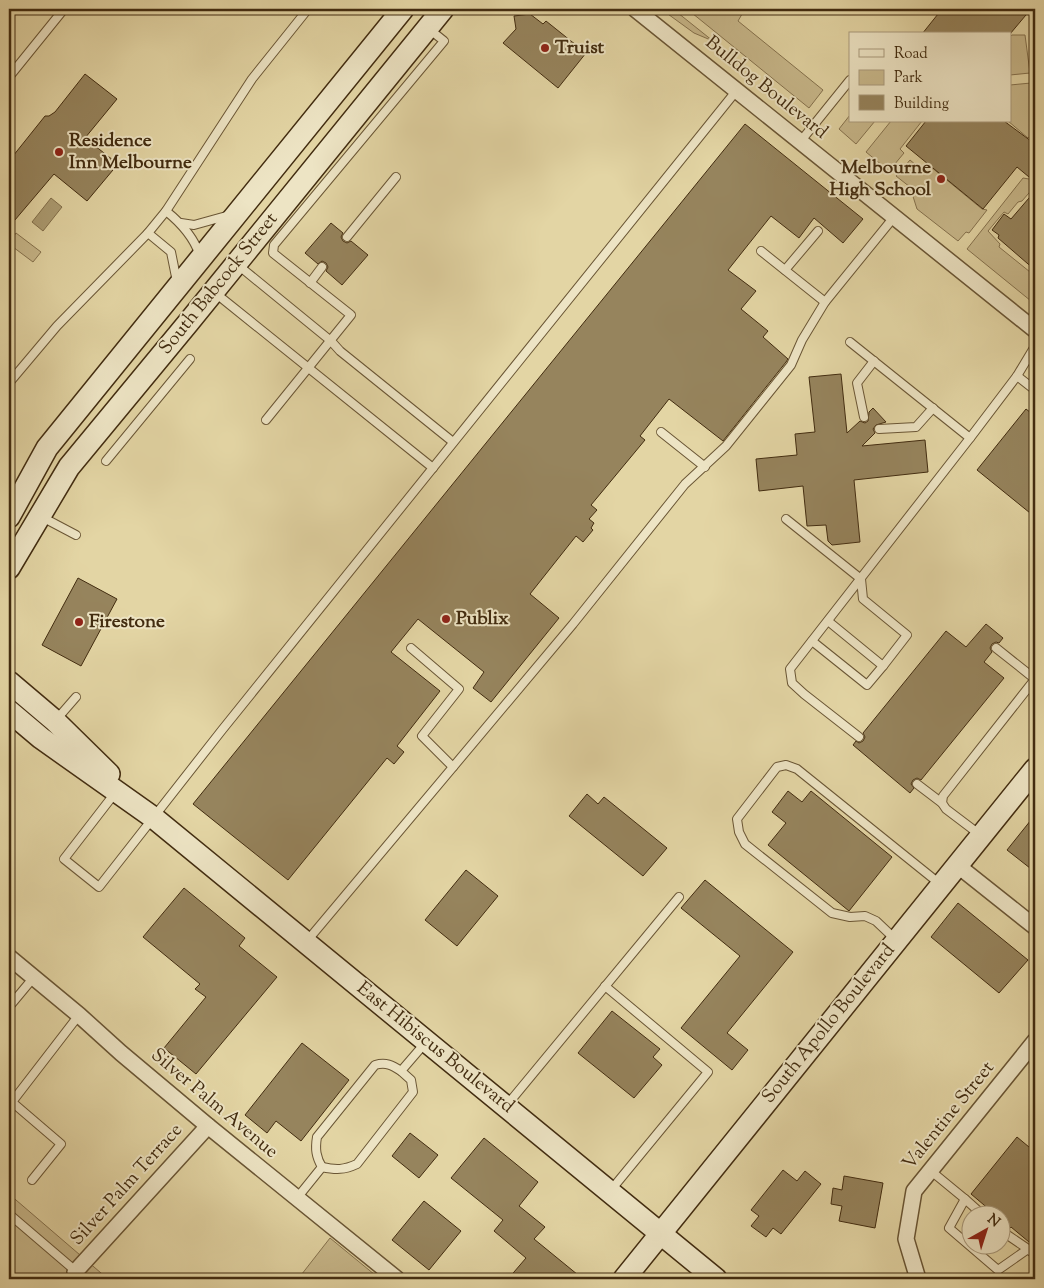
<svg xmlns="http://www.w3.org/2000/svg" width="1044" height="1288" font-family="'Sorts Mill Goudy',serif">
<style>
.green{fill:#c8b88b;stroke:#85724e}
.water{fill:#ac9c72;stroke:#826f4b}
.building{fill:#96845d;stroke:#422c10}
.lines{fill:none;stroke-linecap:round;stroke-linejoin:round}
.lane-casing{stroke:#6a5635;stroke-width:10}
.street-casing{stroke:#6a5635;stroke-width:18}
.secondary-casing{stroke:#422c10;stroke-width:24}
.lane{stroke:#ede4c4;stroke-width:8}
.street{stroke:#ede4c4;stroke-width:15}
.secondary{stroke:#ede4c4;stroke-width:21}
.poi-dot{fill:#8f2418;stroke:#ede4c4;stroke-width:2}
.labels{text-anchor:middle;dominant-baseline:central;stroke-width:4;stroke-linejoin:round;paint-order:stroke}
.poi-label{font-size:19px;font-weight:bold;fill:#422c10;stroke:#ede4c4;text-anchor:start}
.street-label{font-size:19px;fill:#422c10;stroke:#ede4c4}
</style>
<rect width="100%" height="100%" fill="#e3d5a4"/>
<filter id="stains"><feTurbulence type="fractalNoise" baseFrequency=".004" numOctaves="4"/><feColorMatrix values="0 0 0 0 .2 0 0 0 0 .09 0 0 0 0 .02 0 0 0 .5 -.17"/></filter>
<radialGradient id="worn" r=".72"><stop offset=".6" stop-color="#630" stop-opacity="0"/><stop offset="1" stop-color="#630" stop-opacity=".3"/></radialGradient>
<g class="green">
<path d="M661,9H673L713,41L694,33Z"/>
<path d="M687,9H745L738,21L823,90L809,108Z"/>
<path d="M1012,35H1025L1030,73L1010,75V37Z"/>
<path d="M1031,83L1035,111V130L1028,138L1008,121H1010V85Z"/>
<path d="M850,115V121H875L856,144L839,129Z"/>
<path d="M891,121H922L900,149L904,153L889,171L866,152Z"/>
<path d="M910,160L922,170L929,169L931,167L982,209L987,210L969,233L966,232L958,241L917,209L910,187L896,176Z"/>
<path d="M1023,178L1029,179L1035,183V186L1022,201L1018,202L1008,214L1004,212L988,231L1000,244L999,247L1035,276V297L1031,301L967,249Z"/>
<path d="M16,233L41,252L33,262L9,244Z"/>
<path d="M9,1194L108,1279H9Z"/>
<path d="M330,1238L380,1279H298Z"/>
</g>
<path class="water" d="M51,198L62,207L43,231L32,222Z"/>
<g class="building">
<path d="M942,9H1031L1010,34H922Z"/>
<path d="M530,14L543,24L546,21L586,53L558,88L503,43L516,29L514,16Z"/>
<path d="M85,74L117,99L85,138L118,164L87,201L54,174L9,227V161L45,116H49L55,112Z"/>
<path d="M926,121H1004L1035,144V182L1017,167L983,209L906,146Z"/>
<path d="M745,124L863,219L843,243L814,218L799,238L771,216L728,270L756,291L741,309L768,331L763,337L788,359L786,362L723,441L669,399L640,436L645,440L591,505L597,510L589,519L594,523L591,528L593,530L583,542L576,536L530,594L559,618L491,702L473,688L484,672L418,619L391,652L440,691L397,746L404,752L394,764L387,758L288,880L193,804Z"/>
<path d="M1035,191V270L998,238L999,235L992,230L1004,214L1011,219Z"/>
<path d="M331,223L343,233L341,237L343,241L347,243L351,241L368,255L342,285L326,271L328,267L326,263L322,261L318,264L305,253Z"/>
<path d="M841,374L847,433L860,421L865,423L868,421L869,412L873,408L886,422L876,425L873,429L875,433L862,446L925,440L928,472L854,480L860,542L832,545L828,541L826,525L807,526L803,486L759,491L756,459L797,455L795,434L815,432L809,377Z"/>
<path d="M1026,409L1035,416V517L977,470Z"/>
<path d="M78,578L117,599L81,666L42,645Z"/>
<path d="M986,624L1003,638L999,643L996,642L992,644L990,648L992,652L984,662L1004,678L921,780L917,778L913,780L911,784L914,788L910,793L853,745L856,741L859,743L863,741L865,737L863,733L946,631L966,647Z"/>
<path d="M788,791L802,802L811,791L892,857L849,911L768,845L786,823L772,812Z"/>
<path d="M587,794L598,804L604,797L667,848L643,876L569,816Z"/>
<path d="M1035,815V872L1007,850Z"/>
<path d="M466,870L498,896L457,946L425,920Z"/>
<path d="M705,880L793,952L727,1033L748,1050L732,1070L681,1028L740,956L681,908Z"/>
<path d="M184,888L245,938L239,946L277,977L196,1074L164,1048L206,997L195,989L200,984L143,937Z"/>
<path d="M958,903L1028,960L999,993L931,937Z"/>
<path d="M612,1011L660,1049L653,1057L662,1065L634,1098L578,1053Z"/>
<path d="M302,1043L349,1080L301,1141L276,1121L267,1133L245,1115Z"/>
<path d="M410,1133L438,1155L419,1178L392,1156Z"/>
<path d="M1017,1137L1035,1152V1235L1029,1242L1011,1227L1009,1229L1006,1228L1002,1231V1216H997L971,1194Z"/>
<path d="M484,1138L538,1182L519,1206L545,1227L534,1239L583,1279H508L526,1258L494,1231L503,1220L451,1178Z"/>
<path d="M783,1170L797,1181L805,1171L821,1184L781,1234L773,1228L766,1237L751,1226L759,1216L751,1210Z"/>
<path d="M844,1176L883,1183L875,1228L839,1221L842,1206L831,1204L833,1188L842,1190Z"/>
<path d="M424,1201L461,1231L429,1270L392,1240Z"/>
</g>
<g class="lines">
<defs>
<g id="lane">
<path d="M9,77L64,9"/>
<path d="M800,142L850,80"/>
<path d="M166,211C181,223 194,237 200,256"/>
<path d="M181,223L194,225L230,215"/>
<path d="M148,233L171,252L177,282"/>
<path d="M347,237L396,177"/>
<path d="M761,251L825,302"/>
<path d="M239,262L244,270L331,341L340,351L453,442"/>
<path d="M785,270L818,231"/>
<path d="M310,283L322,267"/>
<path d="M214,292L433,468"/>
<path d="M850,342L970,438L1017,376L1035,346"/>
<path d="M1017,376L1035,390"/>
<path d="M9,383L57,326L148,233L166,211L252,79L308,9"/>
<path d="M864,417L857,383L874,361"/>
<path d="M266,420L351,315L273,253L274,245L444,41L429,29"/>
<path d="M879,429L916,427L933,408"/>
<path d="M661,432L705,467"/>
<path d="M106,461L190,359"/>
<path d="M40,516L76,535"/>
<path d="M786,519L861,579L863,599L907,635L883,666L828,621"/>
<path d="M812,641L867,685L883,666"/>
<path d="M411,648L459,689L422,736L453,767"/>
<path d="M996,648L1035,679"/>
<path d="M56,720L76,697"/>
<path d="M859,737L804,694L792,683L790,669L970,438"/>
<path d="M917,784L942,803"/>
<path d="M115,793L64,859L99,887L222,730L737,90"/>
<path d="M979,834L946,809L942,803L943,796L1035,679"/>
<path d="M895,939L876,921L865,916L850,917L832,913L745,844L739,832L737,819L777,767L786,765L797,769L940,884"/>
<path d="M307,941L573,624L685,484L726,446L791,365L802,340L825,302L894,217"/>
<path d="M605,986L708,1072L611,1190"/>
<path d="M9,1007L34,977"/>
<path d="M507,1105L679,897"/>
<path d="M322,1167C316,1157 315,1149 317,1137L375,1065C386,1062 392,1065 401,1071"/>
<path d="M931,1171L965,1199L949,1228L998,1270L1028,1249L1035,1255"/>
<path d="M32,1180L61,1144L12,1102L79,1015"/>
<path d="M297,1198L322,1167C336,1170 344,1170 357,1164L413,1092L411,1080L401,1071L426,1042"/>
<path d="M965,1199L984,1216"/>
<path d="M9,1214L85,1279"/>
<path d="M1006,1234L1028,1249"/>
</g>
<g id="street">
<path d="M635,9L1035,330"/>
<path d="M957,865L1035,927"/>
<path d="M9,957L79,1015L121,1053L208,1126L397,1279"/>
<path d="M75,1272L208,1126"/>
<path d="M918,1279L906,1239L914,1191L1035,1041"/>
</g>
<g id="secondary">
<path d="M9,517L47,448L403,9"/>
<path d="M9,568L69,467L188,323L443,9"/>
<path d="M9,682L55,721L109,774"/>
<path d="M9,711L41,738L154,818L716,1279"/>
<path d="M624,1279L1035,769"/>
</g>
</defs>
<use href="#lane" class="lane-casing"/>
<use href="#street" class="street-casing"/>
<use href="#secondary" class="secondary-casing"/>
<use href="#lane" class="lane"/>
<use href="#street" class="street"/>
<use href="#secondary" class="secondary"/>
</g>
<g class="poi-dot">
<circle cx="545" cy="48" r="5"/>
<circle cx="59" cy="152" r="5"/>
<circle cx="941" cy="179" r="5"/>
<circle cx="446" cy="619" r="5"/>
<circle cx="79" cy="622" r="5"/>
</g>
<g class="labels">
<g class="poi-label">
<text x="555" y="48">Truist</text>
<text x="69" y="141">Residence<tspan x="69" dy="22">Inn Melbourne</tspan></text>
<text x="931" y="168" text-anchor="end">Melbourne<tspan x="931" dy="22">High School</tspan></text>
<text x="456" y="619">Publix</text>
<text x="89" y="622">Firestone</text>
</g>
<g class="street-label">
<text transform="translate(766 88) rotate(39)">Bulldog Boulevard</text>
<text transform="translate(219 284) rotate(-51)">South Babcock Street</text>
<text transform="translate(829 1024) rotate(-51)">South Apollo Boulevard</text>
<text transform="translate(435 1048) rotate(39)">East Hibiscus Boulevard</text>
<text transform="translate(214 1104) rotate(40)">Silver Palm Avenue</text>
<text transform="translate(949 1116) rotate(-51)">Valentine Street</text>
<text transform="translate(127 1185) rotate(-48)">Silver Palm Terrace</text>
</g>
</g>
<rect width="1044" height="1288" fill="none" stroke="#e3d5a4" stroke-width="30"/>
<rect x="10" y="10" width="1024" height="1268" fill="none" stroke="#422c10" stroke-width="2.5"/>
<rect x="15" y="15" width="1014" height="1258" fill="none" stroke="#422c10"/>
<rect x="849" y="32" width="162" height="90" fill="#ede4c4" stroke="#a99a7c"/>
<rect x="859" y="49" width="25" height="8" fill="#ede4c4" stroke="#a99a7c"/>
<text x="894" y="58" font-size="15" fill="#422c10">Road</text>
<rect x="859" y="70" width="25" height="15" fill="#c8b88b" stroke="#a99a7c"/>
<text x="894" y="82" font-size="15" fill="#422c10">Park</text>
<rect x="859" y="95" width="25" height="15" fill="#96845d" stroke="#a99a7c"/>
<text x="894" y="108" font-size="15" fill="#422c10">Building</text>
<g transform="translate(986 1230) rotate(39)"><circle r="24" fill="#ede4c4" stroke="#a99a7c"/>
<path d="M0-4L9 19L0 12L-9 19Z" fill="#8f2418"/>
<text y="-8" font-size="14" font-weight="bold" text-anchor="middle" fill="#422c10">N</text>
</g>
<rect width="100%" height="100%" filter="url(#stains)"/>
<rect width="100%" height="100%" fill="url(#worn)"/>
</svg>
